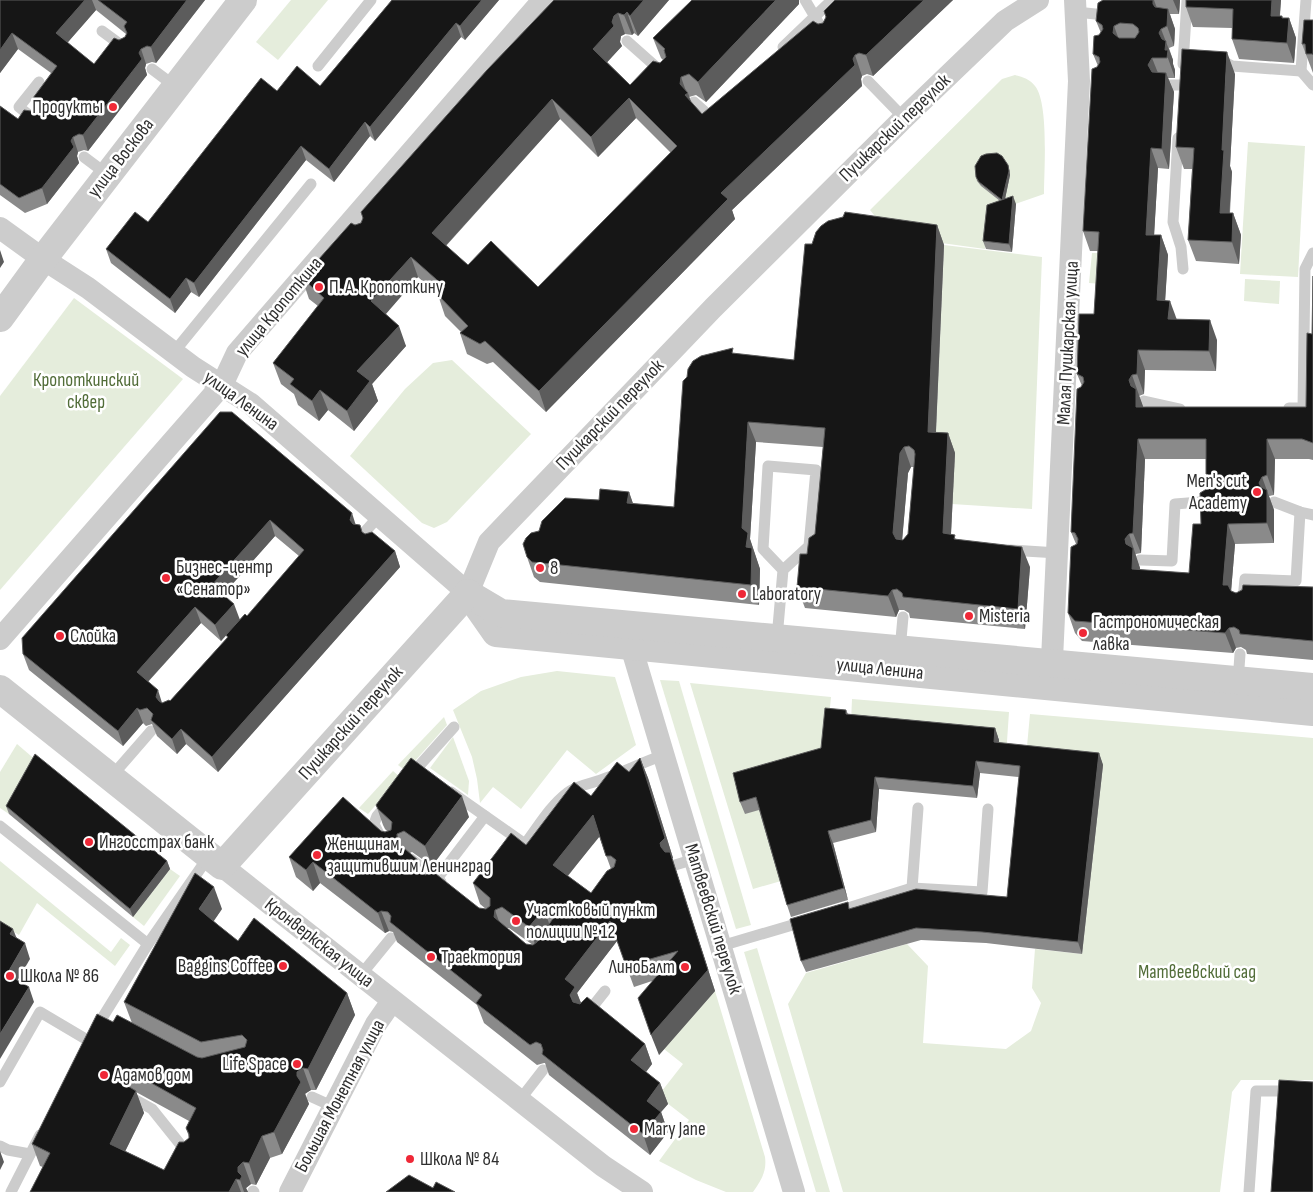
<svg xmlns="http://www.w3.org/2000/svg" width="1313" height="1192" font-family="'Sofia Sans Condensed',sans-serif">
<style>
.green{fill:#e5eddc}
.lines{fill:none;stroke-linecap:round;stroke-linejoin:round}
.service{stroke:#ccc;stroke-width:11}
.minor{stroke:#ccc;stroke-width:22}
.tertiary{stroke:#ccc;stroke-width:28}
.wall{fill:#8a8a8a;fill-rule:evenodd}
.shaded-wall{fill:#5c5c5c}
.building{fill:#161616;stroke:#5c5c5c;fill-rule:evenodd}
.poi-dot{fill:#ef2837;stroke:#fff;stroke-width:2}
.labels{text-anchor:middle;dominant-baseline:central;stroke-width:5;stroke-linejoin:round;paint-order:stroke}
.poi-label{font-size:19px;fill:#2f2f2f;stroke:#fff;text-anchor:start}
.street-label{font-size:19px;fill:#2f2f2f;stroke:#fff}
.park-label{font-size:19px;fill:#526d39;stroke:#fff}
</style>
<rect width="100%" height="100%" fill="#fff"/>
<g class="green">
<path d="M291,0H328L278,60L256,42Z"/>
<path d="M1015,75C1022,77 1030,79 1035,86C1049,103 1044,171 1044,194L989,213L985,249L891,236L870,210L1002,79Z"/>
<path d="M1248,142L1305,146L1298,277L1240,274Z"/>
<path d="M944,245L1042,257L1032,509L952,504L935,452Z"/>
<path d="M1092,253H1104L1102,284L1089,283Z"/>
<path d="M1245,279L1280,281L1279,304L1244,301Z"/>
<path d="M74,298L183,379L0,590V396Z"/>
<path d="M452,360L531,434L447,522L434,528L422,523L350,456L405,389L433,363Z"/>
<path d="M557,671L615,677L636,745L596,774L567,750L521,809L493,787L480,803L477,779L472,757L453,710L481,691L521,677Z"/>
<path d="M660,680L679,681L751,925L736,929Z"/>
<path d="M690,683L831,697L825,760L760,809L781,881L753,889Z"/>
<path d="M852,699L1009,712L1006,756L998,755L999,737L851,722Z"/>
<path d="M1030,714L1313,738V1080H1241L1232,1092L1220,1192H843L788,1004L806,973L907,944L928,966L923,1043L1006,1049L1031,1031L1041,1003L1032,988L1035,949L1082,954L1103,765L1026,757Z"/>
<path d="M444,717L447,725L406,771L398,765Z"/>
<path d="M453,737L469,781L468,795L430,768Z"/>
<path d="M17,744L38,762L9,814L0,808V772Z"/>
<path d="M393,771L400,777L368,814L359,808Z"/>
<path d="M0,861L111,952L121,938L130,945L115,966L37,903L19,935L0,924Z"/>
<path d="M170,869L180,876L144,926L133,917Z"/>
<path d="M757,948L830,1192H816L744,952Z"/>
<path d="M715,991L765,1157C767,1172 761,1180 753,1192H726L696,1180L659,1161L689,1120L658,1096L683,1064L664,1049Z"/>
</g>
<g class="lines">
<g class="service">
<path d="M805,0L818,22"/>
<path d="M1076,12L1105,15"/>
<path d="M102,31L125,48"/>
<path d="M627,41L663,73"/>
<path d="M783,47L832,0"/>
<path d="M1220,60L1232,66L1301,71L1306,0"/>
<path d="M1183,64L1187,0"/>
<path d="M318,66L371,0"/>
<path d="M152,69L176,87"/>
<path d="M1301,71L1313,85"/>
<path d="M868,81L904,118"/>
<path d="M1163,85H1182"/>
<path d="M694,102L713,119"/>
<path d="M34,119L19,107L39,82"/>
<path d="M1178,138L1173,222L1181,247L1183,269"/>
<path d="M84,157L108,175"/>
<path d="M174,352L311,184"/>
<path d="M1144,401L1180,409"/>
<path d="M1289,408H1303L1305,269L1313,253"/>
<path d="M1274,502L1300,512L1313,515"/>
<path d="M363,534L379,516"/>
<path d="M1010,550L1058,553"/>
<path d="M1140,560L1172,561L1175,504L1213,501"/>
<path d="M1243,599L1245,579L1296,581L1300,512"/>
<path d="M777,638L783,570L809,546L816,470L768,466L763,549L783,570"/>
<path d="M900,650L903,617"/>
<path d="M1238,682L1240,654"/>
<path d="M410,776L454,727"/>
<path d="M111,777L151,731"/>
<path d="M451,792L525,844C538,827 550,806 567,793C578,784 593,784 606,778C626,771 643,762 664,755"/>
<path d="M0,826L148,944"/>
<path d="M382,836L379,834L374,824L377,816L389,802"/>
<path d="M411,859L441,882"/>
<path d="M675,865L695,859"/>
<path d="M433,884L485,816"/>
<path d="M912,888L918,808"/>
<path d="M835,912L912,888L982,892L988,809"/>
<path d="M721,946L806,921"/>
<path d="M360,976L391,938"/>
<path d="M586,1015L605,991"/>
<path d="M96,1028L148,944L209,856"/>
<path d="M0,1082L40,1012L89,1041"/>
<path d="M312,1097L334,1107"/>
<path d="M132,1098L152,1109L188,1154"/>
<path d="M519,1101L543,1070"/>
<path d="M0,1146L8,1150L30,1154"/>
<path d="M253,1191L254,1192"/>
<path d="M11,1192L40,1135"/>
<path d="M1249,1192L1256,1091H1313"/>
</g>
<g class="minor">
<path d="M0,228L43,259L88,288L193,367L251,404L468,593L489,542L713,308L904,118L1005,21L1038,0"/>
<path d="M0,639L222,385L237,353L543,0"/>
<path d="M631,646L794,1192"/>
<path d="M1051,681L1079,81L1075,0"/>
<path d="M222,866L603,1166L642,1192"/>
<path d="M290,1192L376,1024L392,1001"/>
</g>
<g class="tertiary">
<path d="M0,318L43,259L243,0"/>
<path d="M468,593L496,633L1313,712"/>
<path d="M474,597L501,613L1313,687"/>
<path d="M0,689L222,866L468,593"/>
</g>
</g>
<g class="wall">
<path d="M0,0H205L156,63L152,62L146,64L145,68L147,75L88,151L84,150L78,152L77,156L79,163L47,204L25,213L0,195V106L18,119L31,111L34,108L35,103L33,98L51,73L18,49L0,73ZM96,10L126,34L125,37L119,40L94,64L67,43Z"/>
<path d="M392,0H499L465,40L461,37L375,141L370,136L334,182L306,160L199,297L191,292L175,313L111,263L106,249L148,222L277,91L320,86Z"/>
<path d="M554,0H669L638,36L634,33L632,35L625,34L621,36L620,42L622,46L607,62L630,85L663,60L661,58L653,38L799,4L706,102L696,95L689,97L691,102L702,114L818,24L823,23L835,0H953L873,76L867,74L862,76L861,79L862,86L732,210L735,219L546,412L493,362L487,364L467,354L460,333L461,332L445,316L438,295L418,277L385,314L406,346L372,384L378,401L354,431L328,410L319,421L298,405L294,394L281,384L273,363L318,306L309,299L302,278L355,225L361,223ZM636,118L671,153L538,287L468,265L446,246L560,119L598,157Z"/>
<path d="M1103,0H1180L1179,14H1170L1175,29L1174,46L1169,48L1173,60V64L1175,70V78H1168L1174,92L1169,169L1158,168L1154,235H1161L1168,255L1165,300L1176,319L1217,340L1216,371L1145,370L1144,394L1139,396L1143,407H1306L1312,334L1313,276V460L1309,459H1275L1274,495L1269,496L1274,510V543L1235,544L1231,591L1236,593L1313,587V660L1247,654L1246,650L1241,647L1236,648L1233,653L1082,641L1075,633L1068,613L1076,544L1071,532L1081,387L1082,386L1077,374L1094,314L1098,251H1090L1083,231L1097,67L1098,66L1093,54L1099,35L1101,33L1096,21ZM1145,459H1206V474L1210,487L1189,573L1140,570V568L1135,555L1136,554L1141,553Z"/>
<path d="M1186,0H1281L1280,16L1283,18H1289L1296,38L1294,63L1239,59L1232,39V28L1193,27L1186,7Z"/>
<path d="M1313,20V73L1302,44Z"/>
<path d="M1235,74L1230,166L1232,172L1230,213H1233L1241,235L1239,264L1196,261L1188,240L1192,169H1184L1176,147Z"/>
<path d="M1008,165L1009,169L1010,175L1005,199L1016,204L1012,252L986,249L983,241L1000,201L981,186L977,181L976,177Z"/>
<path d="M937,225L944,245L936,432L948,433L955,453L951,534L957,540L1030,567L1025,629L910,618L909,613L904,610H899L896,617L805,608L797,587L807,554L815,534L823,447L756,442L750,539L760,569L759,605L540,582L534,577L527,557L539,531L599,500L629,492L633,504L674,507L735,354L794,360L812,244ZM911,467H914L908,534L903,540H902L908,473Z"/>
<path d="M220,412L356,525L362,532L395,551L400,567L218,772L186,744L177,754L157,736L152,724L146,726L143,723L123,746L29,670L23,654ZM275,536L299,556L247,616L226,635L227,638L170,701L162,703L148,682L201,623L221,641L240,620L223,595Z"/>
<path d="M846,710L848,714L995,728L999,740V743L1099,753L1103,765L1082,954L986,943L921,940L806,972L801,961L850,908L1007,897L1019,777L980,773L977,798L879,789L876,832L833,843L848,900L791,917L787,905L759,810L745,814L740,802L821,748Z"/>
<path d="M640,758L648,778L673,858H672L715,991L659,1055L652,981L634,987L617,941L577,993L581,1003L645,1044L652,1064L646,1072L660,1083L668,1104L661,1112L668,1132L650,1155L549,1075L545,1063H544L537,1065L484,1023L477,1005L397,942L393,932L389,931L385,933L320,883L313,891L296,877L289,857L381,831L385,832L387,831L385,829L383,825L376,805L469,817L432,866L412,852L410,853L424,874L479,908L486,909L480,904L473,883L526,845L591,796L629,772ZM599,836L611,869L591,893L568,876ZM507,928H509L533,945L526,944Z"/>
<path d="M6,806L167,861L170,869L133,917L9,814Z"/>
<path d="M222,909L213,921L238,941L347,993L355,1015L316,1090H311L305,1093L309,1104L282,1154L270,1158L256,1185L251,1184L246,1188L248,1192H30L43,1167L40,1166L32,1144L113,1022L132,1023L124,1002ZM136,1092L189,1121L186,1128L189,1137V1138L184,1142L164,1170L125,1151L144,1113Z"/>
</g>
<g class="shaded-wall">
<path d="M85,0H92L96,10L62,49L56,33Z"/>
<path d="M187,0H205L156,63L151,47Z"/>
<path d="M482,0H499L465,40L460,26Z"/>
<path d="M644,0H669L638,36L630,16Z"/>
<path d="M776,0H799V4L706,102L698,82Z"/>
<path d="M924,0H953L873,76L866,55Z"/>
<path d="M1153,0H1154L1160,17L1153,4Z"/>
<path d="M1173,0H1180L1179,14Z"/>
<path d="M1272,0H1281L1278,36L1271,16Z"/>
<path d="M1168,9L1175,29L1174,46L1167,26Z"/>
<path d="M627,12L634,33L632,35L624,15Z"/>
<path d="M618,13L625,34L621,36L620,42L622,46L601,69L593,49L612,22L614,16Z"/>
<path d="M1282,16L1288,31L1289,18L1296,38L1294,63L1287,43Z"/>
<path d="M456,23L461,37L375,141L370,127Z"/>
<path d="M1114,26L1121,45L1113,33Z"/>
<path d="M1161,29L1173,60V64L1175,70V78L1159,33Z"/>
<path d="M12,33L18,49L0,73V50Z"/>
<path d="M141,49L146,64L145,68L147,75L88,151L83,135L139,53Z"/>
<path d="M1227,52L1235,74L1230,166L1232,172L1228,234L1220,213L1222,150Z"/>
<path d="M855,55L862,76L861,79L862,86L732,210L735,219L546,412L539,391L721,193L853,59Z"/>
<path d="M1152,58L1160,78L1156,85L1148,65Z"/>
<path d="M1166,73L1174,92L1169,169L1162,149Z"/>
<path d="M681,77L687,94L688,93L695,113L693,116L680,84Z"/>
<path d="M629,98L636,118L598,157L591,137Z"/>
<path d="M552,99L560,119L439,253L432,233Z"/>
<path d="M365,122L370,136L334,182L329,169Z"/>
<path d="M73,137L78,152L77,156L79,163L47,204L42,188L71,141Z"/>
<path d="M301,146L306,160L199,297L194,283Z"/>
<path d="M1151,148L1158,168L1153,254L1146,235Z"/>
<path d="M1008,165L1009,169L1010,175L1004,204L1002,200Z"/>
<path d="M1013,196L1016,204L1012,252L1009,244Z"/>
<path d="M1233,213L1241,235L1239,264L1232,242Z"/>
<path d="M937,225L944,245L935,452L928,432Z"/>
<path d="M1161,235L1168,255L1164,319L1157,300Z"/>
<path d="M0,250L4,262L0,268Z"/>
<path d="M411,257L418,277L379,322L371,301Z"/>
<path d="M186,278L191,292L175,313L170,299Z"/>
<path d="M1170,301L1177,320L1168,319Z"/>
<path d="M1210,320L1217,340L1216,371L1209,351Z"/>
<path d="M399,326L406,346L372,384L378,401L354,431L347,411L357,371Z"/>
<path d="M1138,350L1145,370L1144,394L1137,374Z"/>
<path d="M1132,375L1139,395L1144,409L1136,407L1129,380Z"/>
<path d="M320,390L328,410L319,421L312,401Z"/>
<path d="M748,422L756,442L750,539L760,569L759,605L751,585L746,547L742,528Z"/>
<path d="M948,433L955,453L950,553L943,533Z"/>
<path d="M1138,439L1145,459L1141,553L1133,533Z"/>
<path d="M1267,439L1275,459L1274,495L1267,475Z"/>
<path d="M904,447L911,467L908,473L901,553L893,533L900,453Z"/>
<path d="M1262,477L1274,510V543L1267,523L1259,483Z"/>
<path d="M629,492L636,512L627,503Z"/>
<path d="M352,513L357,529L356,536L350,520Z"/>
<path d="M270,520L275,536L218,600L212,585Z"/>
<path d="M1228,524L1235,544L1230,604L1223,585Z"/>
<path d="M1129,534L1140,568L1139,589L1132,569L1125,539Z"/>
<path d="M1022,547L1030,567L1025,629L1018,609Z"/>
<path d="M395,551L400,567L218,772L212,757Z"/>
<path d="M892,590L899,610L896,617L888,596Z"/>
<path d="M234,604L240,620L221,641L215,625Z"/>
<path d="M195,607L201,623L142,688L137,672Z"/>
<path d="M1229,628L1236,648L1233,653L1225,633Z"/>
<path d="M158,690L163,706L162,713L156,697Z"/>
<path d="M137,708L143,723L123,746L118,731Z"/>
<path d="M995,728L999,740L998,754L994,742Z"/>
<path d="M181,729L186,744L177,754L172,739Z"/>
<path d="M1099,753L1103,765L1082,954L1078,942Z"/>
<path d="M640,758L648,778L673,858H672L715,991L659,1055L651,1035L708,970L661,847Z"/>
<path d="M976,761L980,773L977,798L973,786Z"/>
<path d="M875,777L879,789L876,832L871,820Z"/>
<path d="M462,796L469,817L432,866L425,846Z"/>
<path d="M593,815L600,836L560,885L553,865Z"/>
<path d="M828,831L833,843L848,900L844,888Z"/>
<path d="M397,834L405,855L397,842Z"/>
<path d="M167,861L170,869L133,917L130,909Z"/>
<path d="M419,861L427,881L424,888L416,867Z"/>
<path d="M313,862L320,883L313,891L306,870Z"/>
<path d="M214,887L222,909L207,931L199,909Z"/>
<path d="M544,909L551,929L536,947L529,927Z"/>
<path d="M495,910L502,930L494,917Z"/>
<path d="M381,911L389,931L385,933L378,913Z"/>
<path d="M610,921L617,941L577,993L583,1008L578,1016L565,979Z"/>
<path d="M13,929L19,944L10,934Z"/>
<path d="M25,943L30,959L12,990L7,974Z"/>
<path d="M29,987L34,1002L0,1059V1034Z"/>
<path d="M347,993L355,1015L316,1090L308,1069Z"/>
<path d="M645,1044L652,1064L639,1081L631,1060Z"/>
<path d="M303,1068L311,1090L305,1094L309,1104L282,1154L274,1132L297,1076V1072Z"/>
<path d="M118,1072L126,1094L118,1080Z"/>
<path d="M660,1083L668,1104L661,1112L668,1132L650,1155L643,1134L647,1101Z"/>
<path d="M136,1091L144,1113L118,1166L110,1144Z"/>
<path d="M262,1136L270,1158L256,1185L249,1163Z"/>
<path d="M0,1151L4,1162L0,1170Z"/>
<path d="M243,1162L251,1184L246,1188L248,1192H244L240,1180L238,1172V1167Z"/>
<path d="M236,1179L241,1192H229Z"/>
</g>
<g class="building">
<path d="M0,0H85L56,33L94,64L114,38L119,40L125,37L127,33L124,26L127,22L98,0H187L151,47L147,46L141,49L139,53L142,59L83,135L79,134L73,137L71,141L74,147L42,188L19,198L0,184V106L18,119L24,110L31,111L34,108L35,101L33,98L57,66L12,33L0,50Z"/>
<path d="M392,0H482L460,26L456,23L370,127L365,122L329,169L301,146L194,283L186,278L170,299L106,249L135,212L148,222L261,78L277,91L297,66L320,86Z"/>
<path d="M554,0H644L630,16L627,12L624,15L618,13L614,16L612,22L614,26L593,49L630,85L653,61L660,63L666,57L664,50L665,49L653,38L692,0H776L698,82L689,74L681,77L680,84L688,93L685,95L702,114L813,21L818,24L823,23L826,17L824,11L835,0H924L866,55L859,53L855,55L853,59L855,65L721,193L728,199L539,391L485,341L480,344L460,333L468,326L438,295L445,287L411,257L371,301L399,326L357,371L370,381L347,411L320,390L312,401L290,384L294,379L273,363L324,298L302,278L351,223L355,225L361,223L363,218L361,212L487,70ZM629,98L677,146L538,287L491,241L468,265L432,233L552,99L591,137Z"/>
<path d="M1103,0H1153V4L1155,7L1168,9L1167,26L1161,29L1159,33L1162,39L1166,41L1165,50H1168L1167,58H1152L1148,65L1152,72L1166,73L1162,149L1151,148L1146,235H1161L1157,300L1170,301L1168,319L1210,320L1209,351L1138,350L1137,374L1132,375L1129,380L1131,386L1136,389V407H1306L1307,333L1312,334L1313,276V443L1302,439H1267V475L1262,477L1259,483L1261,487L1267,490V523L1228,524L1223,585H1228L1231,591L1236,593L1242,590L1243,585L1313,587V641L1240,634L1239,630L1234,627L1229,628L1225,633L1075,621L1068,613L1071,547L1077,544L1078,539L1075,533L1071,532L1077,389L1081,387L1084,382L1083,377L1077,374L1079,314H1094L1099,232L1083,231L1092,69L1097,67L1100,62L1099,57L1093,54L1094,36L1099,35L1103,29L1102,25L1096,21L1098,3ZM1120,23L1133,24L1138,28L1139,32L1135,38H1119L1113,33L1114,26ZM1138,439H1206V474L1212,477L1213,481L1210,487L1200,493L1201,524H1193L1189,573L1132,569L1133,548L1126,544L1125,539L1129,534L1133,533Z"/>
<path d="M1186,0H1272L1271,16H1282V18H1289L1287,43L1232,39L1233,9L1186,7Z"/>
<path d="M1304,20H1313V55L1312,54H1306L1305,44H1302Z"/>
<path d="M1182,49L1227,52L1222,150H1224L1220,213H1233L1232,242L1188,240L1194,148L1176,147Z"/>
<path d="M997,153L1002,156L1008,165L1009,171L1002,200L979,182L976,177L975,166L981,156L986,154Z"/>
<path d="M1013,196L1009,244L983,241L987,205Z"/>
<path d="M845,212L937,225L928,432L948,433L943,533L955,535L954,539L1022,547L1018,609L903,597L902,593L897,589L892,590L888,596L797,587L800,554H807L809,538L815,534L825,428L748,422L742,528L748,533L746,547L752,548L751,585L532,562L527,557L523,544L526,538L531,533L539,531L542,521L565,498L599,500L600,489L629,492L627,503L674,507L683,381L687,377L688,369L693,361L701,356L733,348L732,353L794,360L805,244H812L816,232L821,226L828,221L843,217ZM909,446L914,450L915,454L908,534L903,540L896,539L893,533L900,453L904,447Z"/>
<path d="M220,412H232L352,513L350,520L353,524L360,525L362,532L365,534L372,532L395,551L212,757L181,729L172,739L151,720L153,714L147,708L140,710L137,708L118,731L23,654L22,638ZM270,520L304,550L247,616L245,614L226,635L228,637L170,701L169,700L162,703L159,701L156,697L158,690L137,672L195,607L215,625L234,604L212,585Z"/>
<path d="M825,708L846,710V714L995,728L994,742L1099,753L1078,942L982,932L916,928L801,961L790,919L848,902L849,909L916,889L1007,897L1020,766L976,761L973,786L875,777L871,820L828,831L844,888L787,905L756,797L740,802L733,773L821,748Z"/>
<path d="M35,754L167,861L130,909L6,806Z"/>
<path d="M411,758L462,796L425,846L404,831L397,834V842L419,861L416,867L419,873L426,875L431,870L479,908L486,909L490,906V898L473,883L511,833L526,845L574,782L591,796L617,762L629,772L640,758L665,838L660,843L661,847L665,852H670L708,970L651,1035L638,998L678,951L626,966L610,921L565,979L575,987L570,995L573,1002L580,1004L587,997L645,1044L631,1060L660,1083L647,1101L661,1112L643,1134L542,1054L543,1050L541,1044L536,1042L530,1045L476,1003L482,995L390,922L391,916L388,912L381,911L378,913L313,862L306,870L289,857L343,797L381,831L385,832L391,830L392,822L378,809L376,805ZM593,815L606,856H611L616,860L614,867L607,871L591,893L553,865ZM502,907L529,927L544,909L551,910L554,917L537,942L533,945L526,944L494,917L495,910Z"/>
<path d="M195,873L214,887L199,909L218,925L238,941L254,918L347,993L308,1069L303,1068L297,1072V1076L301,1082L274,1132L262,1136L249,1163L243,1162L238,1167V1172L242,1176L240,1180L236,1179L229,1192H30L50,1153L32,1144L97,1014L113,1022L117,1015L197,1057L202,1058L245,1047L247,1040L242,1035L201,1042L124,1002ZM123,1069L128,1070L196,1108L186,1128L189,1134V1138L184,1142H179L164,1170L110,1144L136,1091L118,1080V1072Z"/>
<path d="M0,921L13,929L10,934L25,943L7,974L29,987L0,1034Z"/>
<path d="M1279,1080L1313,1082V1192H1271Z"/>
<path d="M409,1175L433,1188L436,1182L455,1192H386Z"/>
</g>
<g class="poi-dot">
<circle cx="113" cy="107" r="5"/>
<circle cx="319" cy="287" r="5"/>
<circle cx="1257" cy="492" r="5"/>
<circle cx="540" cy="568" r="5"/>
<circle cx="166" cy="578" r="5"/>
<circle cx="742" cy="594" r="5"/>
<circle cx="969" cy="616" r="5"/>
<circle cx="1083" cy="633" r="5"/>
<circle cx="60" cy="636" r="5"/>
<circle cx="89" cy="842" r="5"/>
<circle cx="317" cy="855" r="5"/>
<circle cx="516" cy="921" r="5"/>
<circle cx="431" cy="957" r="5"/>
<circle cx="283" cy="966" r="5"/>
<circle cx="685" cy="967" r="5"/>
<circle cx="10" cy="976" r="5"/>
<circle cx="297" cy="1064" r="5"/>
<circle cx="104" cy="1075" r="5"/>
<circle cx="634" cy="1129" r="5"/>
<circle cx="410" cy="1159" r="5"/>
</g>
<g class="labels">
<g class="poi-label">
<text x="103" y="107" text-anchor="end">Продукты</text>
<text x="329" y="287">П. А. Кропоткину</text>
<text x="1247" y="481" text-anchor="end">Men's cut<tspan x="1247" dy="22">Academy</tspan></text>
<text x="176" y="567">Бизнес-центр<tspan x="176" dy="22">«Сенатор»</tspan></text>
<text x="550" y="568">8</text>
<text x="752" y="594">Laboratory</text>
<text x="979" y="616">Misteria</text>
<text x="1093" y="622">Гастрономическая<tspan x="1093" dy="22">лавка</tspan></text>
<text x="70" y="636">Слойка</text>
<text x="99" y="842">Ингосстрах банк</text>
<text x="327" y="844">Женщинам,<tspan x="327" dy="22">защитившим Ленинград</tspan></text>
<text x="526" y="910">Участковый пункт<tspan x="526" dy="22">полиции № 12</tspan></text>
<text x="441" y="957">Траектория</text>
<text x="273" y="966" text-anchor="end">Baggins Coffee</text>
<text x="675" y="967" text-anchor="end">ЛиноБалт</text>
<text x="20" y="976">Школа № 86</text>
<text x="287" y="1064" text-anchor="end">Life Space</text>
<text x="114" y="1075">Адамов дом</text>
<text x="644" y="1129">Mary Jane</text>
<text x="420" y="1159">Школа № 84</text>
</g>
<g class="street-label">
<text transform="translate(895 128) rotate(-44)">Пушкарский переулок</text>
<text transform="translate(121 158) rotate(-52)">улица Воскова</text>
<text transform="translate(279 307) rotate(-50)">улица Кропоткина</text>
<text transform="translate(1068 343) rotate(-87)">Малая Пушкарская улица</text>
<text transform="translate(241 401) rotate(36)">улица Ленина</text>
<text transform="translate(610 415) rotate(-46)">Пушкарский переулок</text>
<text transform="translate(880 669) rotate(6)">улица Ленина</text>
<text transform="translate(351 723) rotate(-48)">Пушкарский переулок</text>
<text transform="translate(713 919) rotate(73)">Матвеевский переулок</text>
<text transform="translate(319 943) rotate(38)">Кронверкская улица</text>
<text transform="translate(340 1096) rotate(-62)">Большая Монетная улица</text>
</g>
<g class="park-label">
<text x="86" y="380">Кропоткинский<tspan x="86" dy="22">сквер</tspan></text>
<text x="1197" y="972">Матвеевский сад</text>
</g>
</g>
</svg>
